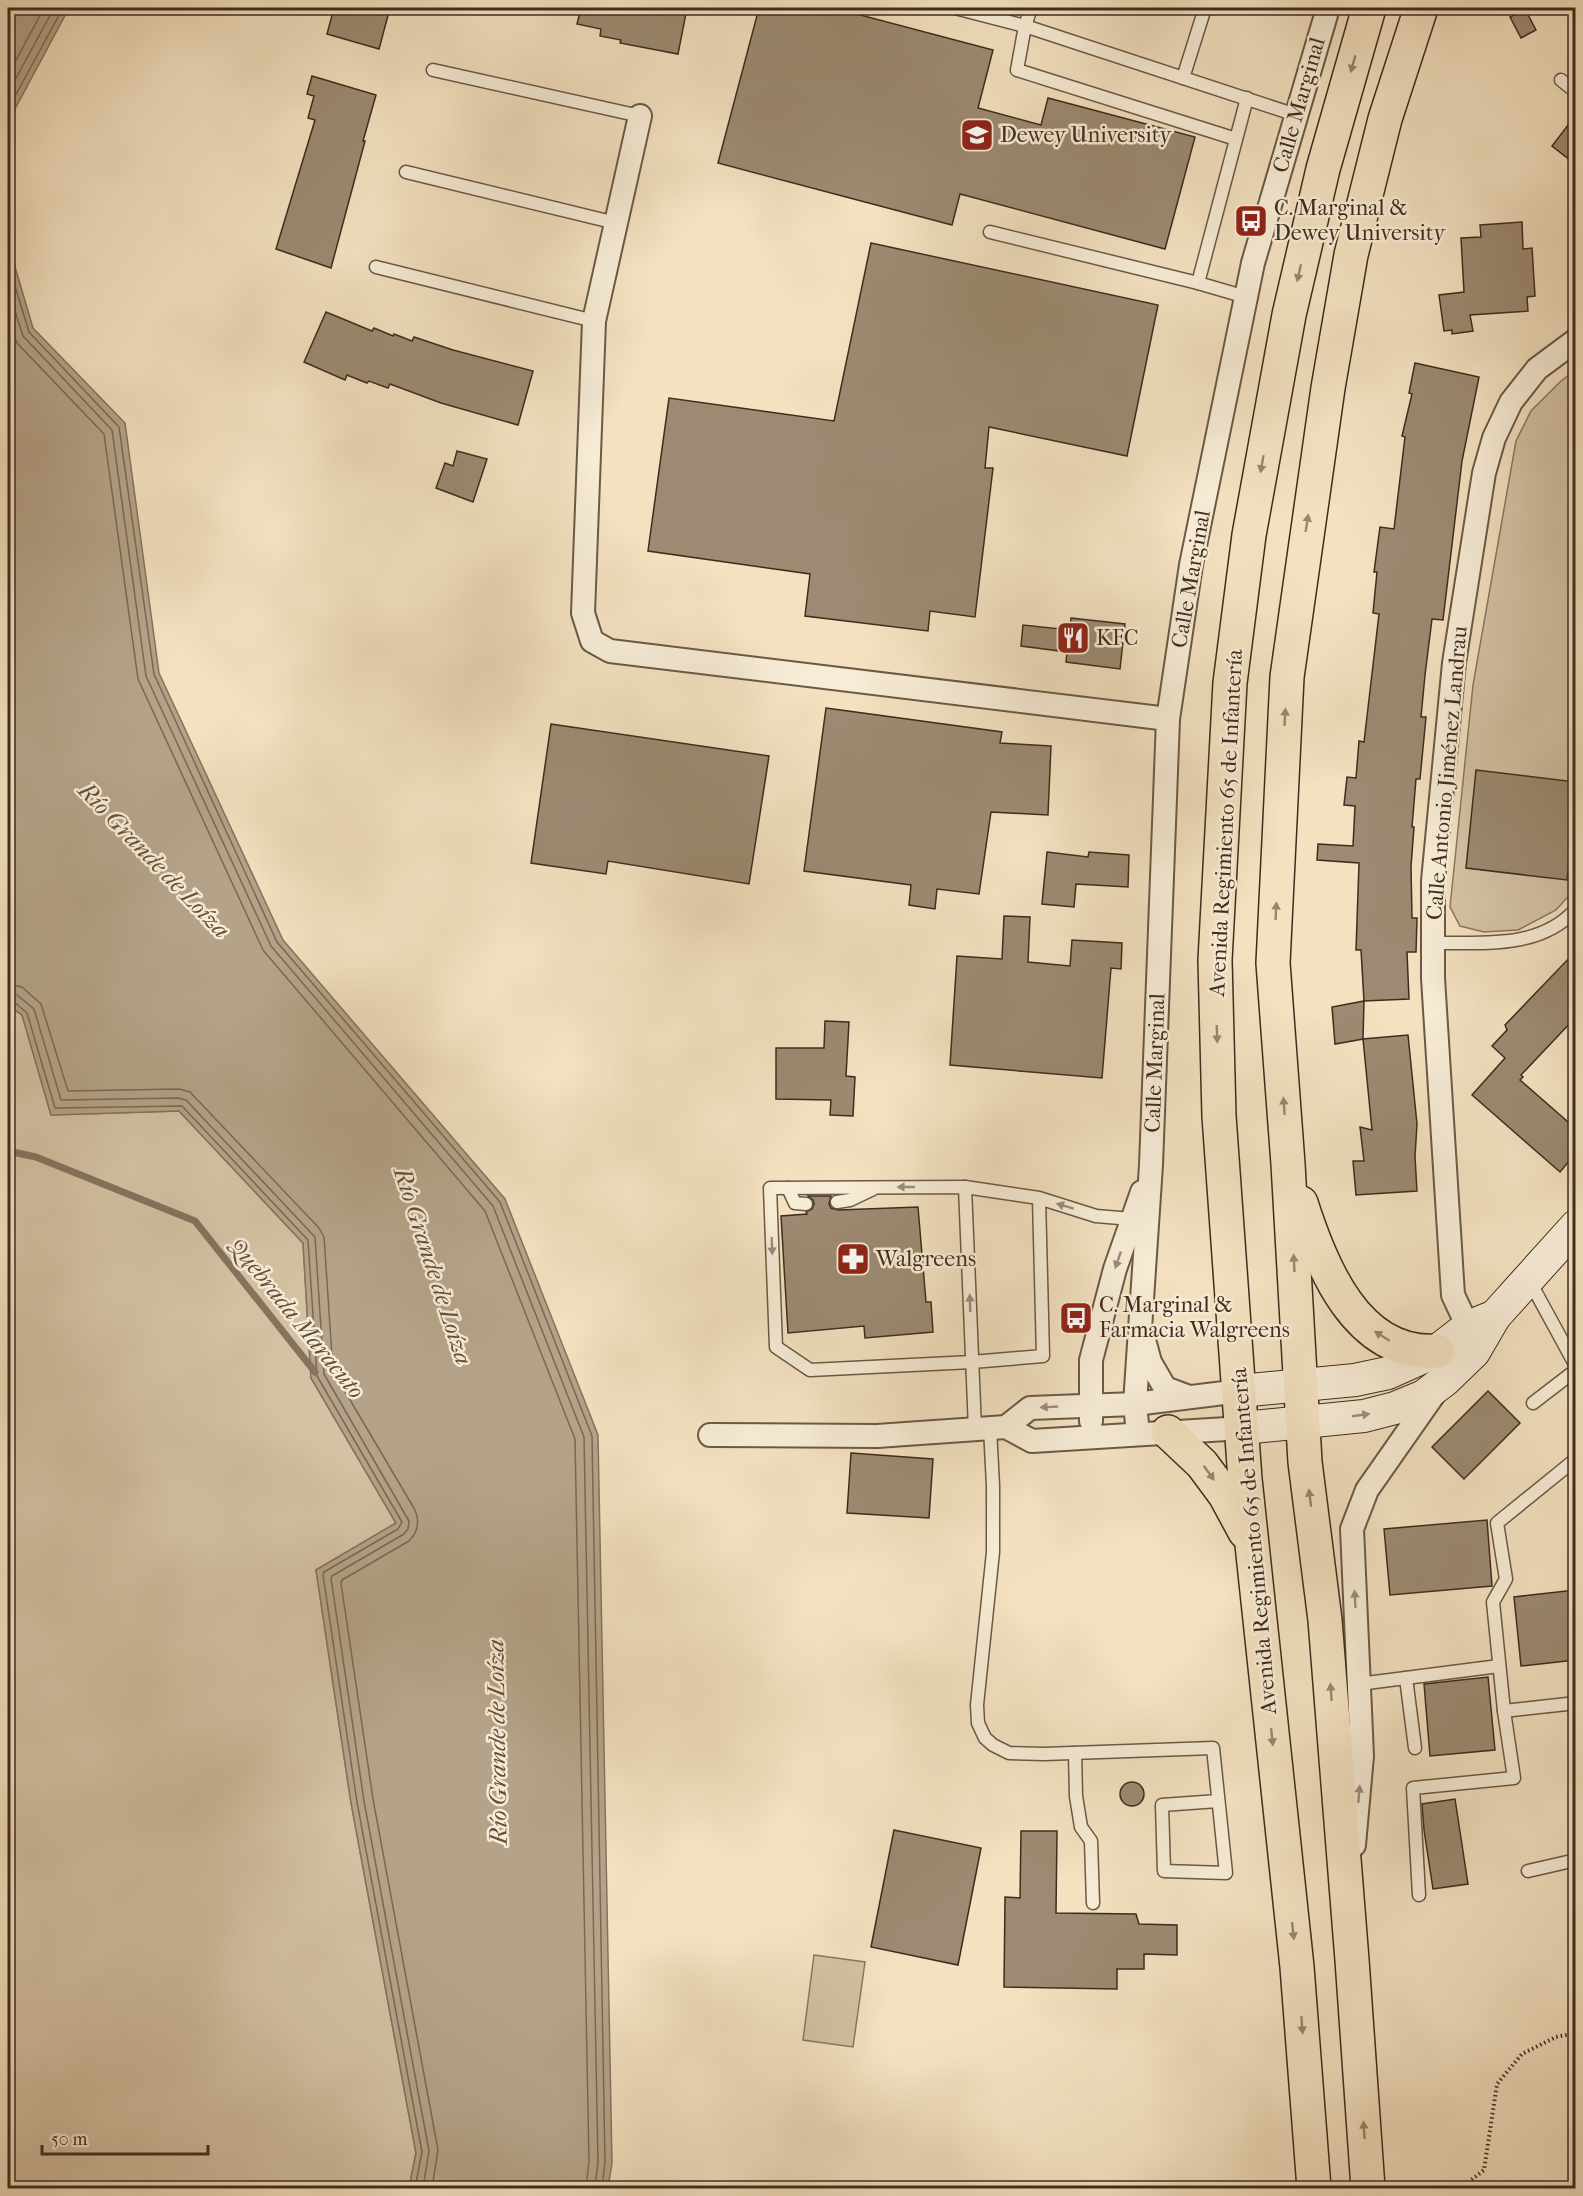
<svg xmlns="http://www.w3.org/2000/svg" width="1583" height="2196" font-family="'IM FELL French Canon',serif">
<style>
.green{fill:#d4c2a4;stroke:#897761;stroke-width:1.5}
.water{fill:#b5a389;stroke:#85735e;stroke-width:1.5}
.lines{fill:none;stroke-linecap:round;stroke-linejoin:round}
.shore{stroke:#7a6854;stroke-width:1.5}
.stream{stroke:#85735e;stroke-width:7}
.building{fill:#9c8a72;stroke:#3e2c1e;stroke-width:1.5}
.lane-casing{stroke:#6b5946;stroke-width:15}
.street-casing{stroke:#6b5946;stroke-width:26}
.secondary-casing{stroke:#3e2c1e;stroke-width:34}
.primary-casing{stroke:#3e2c1e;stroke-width:36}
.path{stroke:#3e2c1e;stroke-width:4;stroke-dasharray:1.5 3;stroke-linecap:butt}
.lane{stroke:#f7ecd6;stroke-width:12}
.street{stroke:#f7ecd6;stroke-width:22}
.secondary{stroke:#f7ecd6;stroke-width:32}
.primary{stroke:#f3e1c0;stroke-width:33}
.oneway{fill:#98866f}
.oneway2{fill:#9a8c7a}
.labels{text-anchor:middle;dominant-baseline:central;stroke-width:5;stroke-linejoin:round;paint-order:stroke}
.street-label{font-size:22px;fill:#3e2c1e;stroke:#f7ecd6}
.poi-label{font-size:22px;fill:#3e2c1e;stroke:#f7ecd6;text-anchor:start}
.water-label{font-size:24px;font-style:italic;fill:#62503e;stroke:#f7ecd6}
</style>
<rect width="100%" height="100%" fill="#f3e1c0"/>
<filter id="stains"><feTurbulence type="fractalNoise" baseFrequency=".00333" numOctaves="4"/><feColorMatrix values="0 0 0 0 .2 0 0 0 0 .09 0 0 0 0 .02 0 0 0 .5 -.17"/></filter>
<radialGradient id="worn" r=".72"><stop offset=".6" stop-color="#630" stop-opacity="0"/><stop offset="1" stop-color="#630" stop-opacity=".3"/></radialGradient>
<g class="green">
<path d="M1575,370V889L1556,910L1518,930L1484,932L1460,926L1450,907L1473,685L1516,441L1531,411L1560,382Z"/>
<path d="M8,1005L22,1015L51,1115L179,1111L303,1243L311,1378L396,1523L316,1570L351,1803L416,2153L409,2188H8Z"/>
<path d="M814,1955L865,1962L853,2047L803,2040Z"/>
</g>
<g class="water">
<path d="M8,8H69L8,122Z"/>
<path d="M8,243L33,328L125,423L159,673L283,940L505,1199L598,1435L612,2163L608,2188H409L416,2153L351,1803L316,1570L396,1523L311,1378L303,1243L179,1111L51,1115L22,1015L8,1005Z"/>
</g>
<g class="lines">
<g class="shore">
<path d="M8,75L44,8"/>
<path d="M8,93L54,8"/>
<path d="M8,109L63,8"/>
<path d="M8,263L29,332L119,427L154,674L277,942L500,1202L592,1436L605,2162L602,2188"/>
<path d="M8,289L23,336L112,430L146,676L271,946L493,1206L584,1437L598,2162L595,2188"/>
<path d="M8,320L17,343L104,434L138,679L263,950L485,1211L575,1439L589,2161L586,2188"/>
<path d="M8,984L22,987L41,1004L68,1091L179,1089L190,1092L319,1228L324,1237L333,1371L415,1510C420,1522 418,1532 409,1541L342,1580L341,1583L373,1799L438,2150L432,2188"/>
<path d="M8,993L17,995L34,1009L61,1100L178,1098L186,1100L315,1237L324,1374L409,1521L408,1529L404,1534L332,1576L331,1578L364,1801L429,2151L423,2188"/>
<path d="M8,1000L13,1001L27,1013L55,1108L182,1106L308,1240L317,1376L402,1522L398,1529L324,1572L323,1575L357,1802L422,2152L415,2188"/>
</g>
<path class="stream" d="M8,1151L36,1157L195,1221L315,1372"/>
</g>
<g class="building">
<path d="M334,8H390L379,49L327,34Z"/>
<path d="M581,8H687L678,54L620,43L621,40L600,36L601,29L577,24Z"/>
<path d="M759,8H834L993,50L978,108L1041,125L1048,98L1195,137L1165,249L960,194L952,225L718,163Z"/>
<path d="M1525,9L1536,30L1521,38L1510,17Z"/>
<path d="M312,76L376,95L363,141H365L331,268L276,249L315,120L308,118L314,96L307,94Z"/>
<path d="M1575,116V164L1552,146Z"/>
<path d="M1522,222L1523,249L1532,248L1535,296L1527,297L1528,311L1470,315L1473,331L1452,334V330L1444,331L1439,295L1464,292L1461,238L1481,237L1480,225Z"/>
<path d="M871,243L1158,305L1127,456L989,427L985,468H993L975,617L930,611L928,631L805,616L810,574L648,551L669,398L834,421Z"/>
<path d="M326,312L372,331L374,328L393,336L394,334L412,341L414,337L453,350L533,371L518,425L441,403L390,384L388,388L369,381L367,383L347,375L345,380L304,362Z"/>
<path d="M1415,363L1479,377L1462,461L1443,620L1432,619L1425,675L1421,717H1426L1420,779H1416L1412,827H1414L1411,867L1412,918H1417L1416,952H1407L1409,999L1364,1001L1361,950H1356L1359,863L1317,860L1318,844L1353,846L1355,806L1344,805L1347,777L1356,778L1359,741L1364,742L1379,614L1373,613L1377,572H1374L1380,527L1394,529L1405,437L1402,436L1412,394L1409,393Z"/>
<path d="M457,451L487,459L473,502L436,488L445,463L453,466Z"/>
<path d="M1071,618L1125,624L1120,669L1066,662L1067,652L1021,646L1023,625L1070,630Z"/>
<path d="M826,708L1002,732L1000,743L1051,746L1048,815L991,812L979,894L937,889L935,909L909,905L911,885L804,871Z"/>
<path d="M551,724L769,756L749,884L608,861L606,874L531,863Z"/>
<path d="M1476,770L1575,782V800L1567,880L1466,868Z"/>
<path d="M1047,852L1088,857L1089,852L1129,855L1128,887L1076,884L1074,907L1042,904Z"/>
<path d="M1004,916L1030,917L1028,962L1070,966L1072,940L1122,943L1121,969L1111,968L1102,1078L950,1065L957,956L1002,959Z"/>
<path d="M1575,952V1018L1521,1075L1523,1077L1520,1080L1575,1128V1154L1560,1172L1472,1095L1505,1058L1492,1046L1507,1030L1505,1025Z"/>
<path d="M1364,1001L1363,1039L1335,1044L1332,1007Z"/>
<path d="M825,1021L849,1022L846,1076L855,1077L853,1116L830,1115L831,1100L776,1099V1048H824Z"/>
<path d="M1408,1035L1417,1124L1415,1157L1417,1191L1356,1195L1353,1161H1364L1360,1127L1372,1130L1363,1039Z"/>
<path d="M808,1196H831L829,1204L831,1208L838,1210L918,1207L926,1302H931L933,1332L865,1338L864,1326L788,1333L781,1216L807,1214L806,1212L812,1209L814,1204L813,1200Z"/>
<path d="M1488,1391L1520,1423L1464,1479L1432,1447Z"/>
<path d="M851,1453L933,1459L929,1518L847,1513Z"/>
<path d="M1487,1520L1492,1586L1390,1595L1384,1529Z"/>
<path d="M1575,1590V1660L1521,1666L1514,1597Z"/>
<path d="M1488,1677L1495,1750L1430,1756L1424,1684Z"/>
<circle cx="1132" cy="1794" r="12"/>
<path d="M1455,1799L1468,1884L1433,1889L1424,1830L1422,1804Z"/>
<path d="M894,1830L981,1848L958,1965L871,1947Z"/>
<path d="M1021,1831H1057L1056,1913L1136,1914L1139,1924L1177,1925V1955L1144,1954V1969H1117V1989L1004,1987L1005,1897L1020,1898Z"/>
</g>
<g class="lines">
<defs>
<g id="lane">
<path d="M955,8L1025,26L1017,70L1236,139"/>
<path d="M1031,8L1025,26L1296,115"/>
<path d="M433,70L640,116"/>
<path d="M1183,78L1205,8"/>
<path d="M1561,80L1576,92"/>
<path d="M406,172L616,223"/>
<path d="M990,232L1198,283"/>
<path d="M376,267L594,321"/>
<path d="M1246,297L1198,283L1247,98"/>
<path d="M1433,943C1481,942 1540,950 1576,909"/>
<path d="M965,1187L975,1429"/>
<path d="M788,1188L795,1203L806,1204"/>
<path d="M1039,1198L1043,1356L972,1362L810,1370L776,1347L770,1188L965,1187L1039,1198L1096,1216L1132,1219"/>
<path d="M837,1202L850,1200L873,1189"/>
<path d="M1529,1280L1576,1366"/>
<path d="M1533,1403L1576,1370"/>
<path d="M990,1428L993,1486V1552L977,1705L978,1723L985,1738L993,1745L1009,1753L1044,1754L1213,1748L1226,1873L1164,1871L1162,1805L1218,1801"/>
<path d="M1576,1459L1497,1523L1506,1579L1493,1602L1504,1711L1576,1703"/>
<path d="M1406,1678L1415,1748"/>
<path d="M1359,1684L1499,1666"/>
<path d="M1075,1753L1076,1796L1081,1827L1091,1841L1093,1903"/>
<path d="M1528,1871L1576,1860"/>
<path d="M1419,1895L1413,1788L1514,1778L1504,1711"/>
</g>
<g id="street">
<path d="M640,116L594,321L583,613L592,641L610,651L1168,719"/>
<path d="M1478,1337L1468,1327L1453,1295L1433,978V881L1454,663L1484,473L1494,438L1511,402L1537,369L1576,340"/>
<path d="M1144,1340L1150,1362L1165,1388L1189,1397"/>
<path d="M1240,1391L1135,1404L1030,1408L1006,1427L1032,1441L1243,1428"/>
<path d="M1091,1421V1360L1115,1269L1142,1192"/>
<path d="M1138,1434L1135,1404L1151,1165L1168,719L1191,565L1253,263L1328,8"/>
<path d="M710,1435L877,1436L1006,1427"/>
<path d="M1354,1845L1362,1756L1352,1529L1367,1490L1437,1390"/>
</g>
<g id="secondary">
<path d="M1240,1391L1355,1380L1388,1373L1437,1351L1468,1327L1495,1316"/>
<path d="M1243,1428L1364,1416L1395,1408L1424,1396L1445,1380L1474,1352L1495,1316L1576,1226"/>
</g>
<g id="primary">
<path d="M1301,1203C1321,1266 1357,1357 1437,1351"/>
<path d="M1168,1432L1202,1464L1225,1495L1245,1532"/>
<path d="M1314,2188L1297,1967L1245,1479L1219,1116L1215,960L1230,683L1249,535L1289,315L1323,169L1369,8"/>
<path d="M1368,2188L1352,1960L1325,1620L1305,1462L1288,1164L1273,963L1287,677L1328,388L1351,255L1385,119L1421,8"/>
</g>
</defs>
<use href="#lane" class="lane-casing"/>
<use href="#street" class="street-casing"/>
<use href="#secondary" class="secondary-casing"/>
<use href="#primary" class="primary-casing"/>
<path class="path" d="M1461,2188L1484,2170L1497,2084L1522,2054L1556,2037L1576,2033"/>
<use href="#lane" class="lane"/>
<use href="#street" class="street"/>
<use href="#secondary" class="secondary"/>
<use href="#primary" class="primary"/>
</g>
<defs><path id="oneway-solid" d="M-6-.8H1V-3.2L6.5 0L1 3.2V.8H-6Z" transform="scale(1.5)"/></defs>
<g class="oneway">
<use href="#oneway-solid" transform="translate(1353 64) rotate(106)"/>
<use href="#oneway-solid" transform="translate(1299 273) rotate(103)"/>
<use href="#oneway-solid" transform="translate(1262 464) rotate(100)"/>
<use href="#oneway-solid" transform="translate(1307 523) rotate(-81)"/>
<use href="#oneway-solid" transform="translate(1285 717) rotate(-87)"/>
<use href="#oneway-solid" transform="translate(1276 911) rotate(-87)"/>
<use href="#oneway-solid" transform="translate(1217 1034) rotate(88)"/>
<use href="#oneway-solid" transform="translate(1284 1106) rotate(-94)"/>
<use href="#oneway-solid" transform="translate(1294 1263) rotate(-93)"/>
<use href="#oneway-solid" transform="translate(1382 1336) rotate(-148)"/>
<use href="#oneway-solid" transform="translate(1209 1473) rotate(54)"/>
<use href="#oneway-solid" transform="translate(1310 1498) rotate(-97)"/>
<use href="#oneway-solid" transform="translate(1331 1692) rotate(-94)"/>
<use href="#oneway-solid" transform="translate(1272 1737) rotate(84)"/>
<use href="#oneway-solid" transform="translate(1293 1931) rotate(84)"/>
<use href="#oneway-solid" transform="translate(1302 2025) rotate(86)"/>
<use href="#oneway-solid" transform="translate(1364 2130) rotate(-94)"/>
</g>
<g class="oneway2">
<use href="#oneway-solid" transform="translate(906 1187) rotate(180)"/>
<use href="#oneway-solid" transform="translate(1065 1206) rotate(-163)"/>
<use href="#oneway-solid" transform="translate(772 1246) rotate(88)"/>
<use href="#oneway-solid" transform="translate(1118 1260) rotate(109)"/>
<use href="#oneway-solid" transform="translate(970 1303) rotate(-92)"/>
<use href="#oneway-solid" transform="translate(1049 1407) rotate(177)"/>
<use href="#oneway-solid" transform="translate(1361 1415) rotate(-8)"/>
<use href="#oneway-solid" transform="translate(1355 1599) rotate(-93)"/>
<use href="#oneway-solid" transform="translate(1359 1794) rotate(-85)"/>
</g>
<defs>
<symbol id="university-square" viewBox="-11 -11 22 22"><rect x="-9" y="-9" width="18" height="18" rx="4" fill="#8f2418" stroke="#f7ecd6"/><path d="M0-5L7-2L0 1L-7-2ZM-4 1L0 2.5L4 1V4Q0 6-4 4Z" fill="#fff"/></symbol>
<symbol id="bus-square" viewBox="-11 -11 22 22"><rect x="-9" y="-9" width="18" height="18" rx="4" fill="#8f2418" stroke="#f7ecd6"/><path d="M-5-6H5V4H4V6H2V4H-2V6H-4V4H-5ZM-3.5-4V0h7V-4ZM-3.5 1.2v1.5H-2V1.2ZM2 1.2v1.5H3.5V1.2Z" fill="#fff"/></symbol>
<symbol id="restaurant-square" viewBox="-11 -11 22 22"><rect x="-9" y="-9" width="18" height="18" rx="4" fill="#8f2418" stroke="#f7ecd6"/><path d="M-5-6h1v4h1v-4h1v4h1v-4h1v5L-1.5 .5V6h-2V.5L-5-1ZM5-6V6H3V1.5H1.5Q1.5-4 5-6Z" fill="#fff"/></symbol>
<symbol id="pharmacy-square" viewBox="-11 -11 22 22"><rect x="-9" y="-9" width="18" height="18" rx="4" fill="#8f2418" stroke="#f7ecd6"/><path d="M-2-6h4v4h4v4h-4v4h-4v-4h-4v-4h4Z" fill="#fff"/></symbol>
</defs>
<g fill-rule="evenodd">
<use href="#university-square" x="958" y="116" width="38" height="38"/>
<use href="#bus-square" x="1232" y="202" width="38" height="38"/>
<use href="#restaurant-square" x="1054" y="619" width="38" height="38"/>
<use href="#pharmacy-square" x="834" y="1240" width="38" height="38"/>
<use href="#bus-square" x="1057" y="1299" width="38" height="38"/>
</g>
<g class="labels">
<g class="street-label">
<text transform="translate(1299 105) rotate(-74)">Calle Marginal</text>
<text transform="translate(1191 579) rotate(-80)">Calle Marginal</text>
<text transform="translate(1447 773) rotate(-85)">Calle Antonio Jiménez Landrau</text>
<text transform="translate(1226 823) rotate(-87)">Avenida Regimiento 65 de Infantería</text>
<text transform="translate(1155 1063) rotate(-88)">Calle Marginal</text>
<text transform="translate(1254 1541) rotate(-95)">Avenida Regimiento 65 de Infantería</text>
</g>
<g class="poi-label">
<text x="1000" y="135">Dewey University</text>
<text x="1274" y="208">C. Marginal &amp;<tspan x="1274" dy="25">Dewey University</tspan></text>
<text x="1096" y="638">KFC</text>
<text x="876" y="1259">Walgreens</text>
<text x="1099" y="1305">C. Marginal &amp;<tspan x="1099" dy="25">Farmacia Walgreens</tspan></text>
</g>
<g class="water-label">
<text transform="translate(154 860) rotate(46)">Río Grande de Loíza</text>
<text transform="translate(433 1266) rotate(72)">Río Grande de Loíza</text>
<text transform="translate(297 1318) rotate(51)">Quebrada Maracuto</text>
<text transform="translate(497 1742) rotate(-91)">Río Grande de Loíza</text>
</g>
</g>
<rect width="1583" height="2196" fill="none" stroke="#f3e1c0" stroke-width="30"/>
<rect x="9" y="9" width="1565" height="2178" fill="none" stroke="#3e2c1e" stroke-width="3"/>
<rect x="15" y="15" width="1553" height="2166" fill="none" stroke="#3e2c1e" stroke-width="1.5"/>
<path d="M42 2145v9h166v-9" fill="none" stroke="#3e2c1e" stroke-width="3"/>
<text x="51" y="2145" font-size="18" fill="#3e2c1e" stroke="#f7ecd6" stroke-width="4.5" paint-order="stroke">50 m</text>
<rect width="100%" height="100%" filter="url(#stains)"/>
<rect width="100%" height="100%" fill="url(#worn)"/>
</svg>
